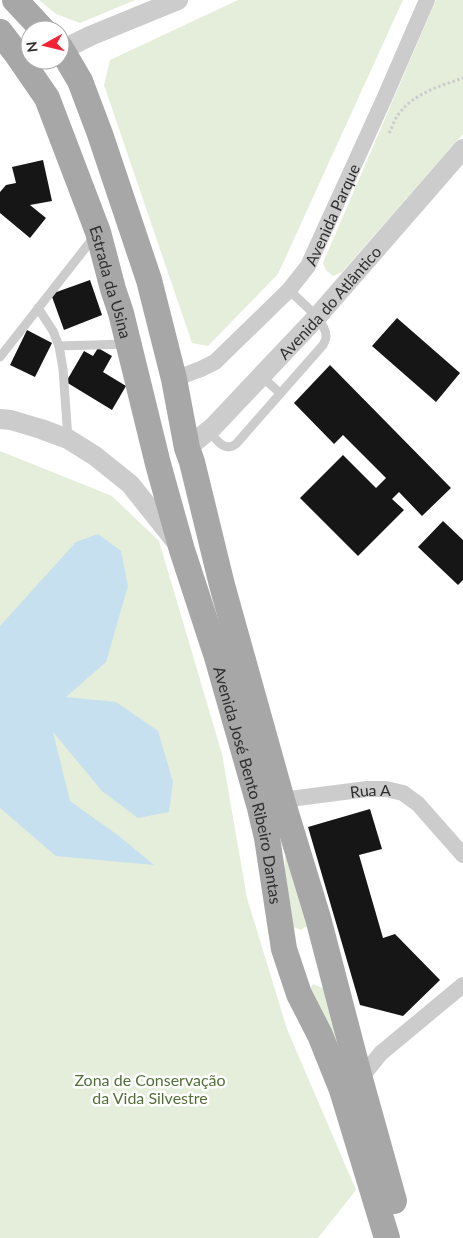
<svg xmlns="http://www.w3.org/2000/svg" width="463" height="1238" font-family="Lato,sans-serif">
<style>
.green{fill:#e5eedb}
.water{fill:#c6e0ef}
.building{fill:#161616}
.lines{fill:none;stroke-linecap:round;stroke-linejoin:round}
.path{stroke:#ccc;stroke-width:3;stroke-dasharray:2.5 2.5;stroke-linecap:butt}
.service{stroke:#ccc;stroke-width:9}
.minor{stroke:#ccc;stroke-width:16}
.tertiary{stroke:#ccc;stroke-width:20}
.primary{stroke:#a7a7a7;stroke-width:26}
.labels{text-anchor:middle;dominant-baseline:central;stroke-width:5;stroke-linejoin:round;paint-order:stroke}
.street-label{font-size:16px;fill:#2f2f2f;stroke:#fff}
.park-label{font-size:16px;fill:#536f38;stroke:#fff}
</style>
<rect width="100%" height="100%" fill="#fff"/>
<g class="green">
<path d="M39,0H135L80,23L56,14Z"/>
<path d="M238,0H403L278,274L208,346L192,343L104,85L110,60Z"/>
<path d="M436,0H463V134L342,272L333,276L326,270L323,263Z"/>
<path d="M0,451L112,496L159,541L222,754L247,898L287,1029L356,1190L318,1238H0Z"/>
<path d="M285,847L308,925L301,930L293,927L285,920Z"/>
<path d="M313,984L329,991L338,1047L309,990Z"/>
</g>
<path class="water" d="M98,534L121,551L128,586L106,662L66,697L116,702L158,731L173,782L169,812L138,818L102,791L53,732L70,801L119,836L154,865L56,856L0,808V626L76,542Z"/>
<g class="building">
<path d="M43,160L52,201L30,205L46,218L30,238L0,213V192L6,185L16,183L12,167Z"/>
<path d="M90,280L102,315L64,330L51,294Z"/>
<path d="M397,318L460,373L436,402L372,346Z"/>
<path d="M27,330L52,343L35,377L10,365Z"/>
<path d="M98,348L112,356L103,372L126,386L112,410L66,382L84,351L93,356Z"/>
<path d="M330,365L451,488L422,516L399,492L392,499L404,510L358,556L300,498L343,455L376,488L386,478L343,435L334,444L294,403Z"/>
<path d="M443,521L463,540V580L458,585L418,547Z"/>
<path d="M370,809L382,849L359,855L383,938L395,934L440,980L403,1016L360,1005L308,827Z"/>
</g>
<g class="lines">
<path class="path" d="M389,133C392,128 394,120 398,115C412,94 440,86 463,78"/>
<g class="service">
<path d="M38,308L53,331L59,346L63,369L68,439"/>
<path d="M59,346L127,344"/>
<path d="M0,357L94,237"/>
<path d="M261,376L280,393"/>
<path d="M209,431C216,439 224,453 236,444L323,345C324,343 326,339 326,337C327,322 300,301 289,290"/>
</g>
<g class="minor">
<path id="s1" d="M174,379L201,369L215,362L289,290L308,266L384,99L427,0"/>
<path id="s2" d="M282,800L367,789H386L403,793L418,804L463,855"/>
<path d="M360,1079L381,1053L463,985"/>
</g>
<g class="tertiary">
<path d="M62,50L90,36L178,0"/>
<path d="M0,419L11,420L41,429L68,439L95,456L130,484L177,543"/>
<path id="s3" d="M187,448L213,427L317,317L463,149"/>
</g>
<g class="primary">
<path d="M15,0L43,30"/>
<path id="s4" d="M0,32L16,53L47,98L98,232L113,289L121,313L158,464L182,550L217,657L260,808L267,838L284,949L299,994L320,1035L342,1090L387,1238"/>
<path d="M60,47L80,81L100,134L149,280L174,379L187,448L192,462L222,585L282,800L318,918L360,1079L394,1201"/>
</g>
</g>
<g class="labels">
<g class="street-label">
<text stroke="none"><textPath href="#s1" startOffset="235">Avenida Parque</textPath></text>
<text stroke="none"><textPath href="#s4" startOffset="276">Estrada da Usina</textPath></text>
<text stroke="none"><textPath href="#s3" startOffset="204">Avenida do Atlântico</textPath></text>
<text stroke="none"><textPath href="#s4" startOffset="798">Avenida José Bento Ribeiro Dantas</textPath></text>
<text stroke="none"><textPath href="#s2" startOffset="89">Rua A</textPath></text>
</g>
<g class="park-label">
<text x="150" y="1079">Zona de Conservação<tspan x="150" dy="18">da Vida Silvestre</tspan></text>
</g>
</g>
<g transform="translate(45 45) rotate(262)"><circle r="24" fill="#ffffff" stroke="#acacac"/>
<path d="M0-4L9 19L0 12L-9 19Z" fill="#f52135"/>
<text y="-8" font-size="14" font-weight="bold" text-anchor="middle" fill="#2f2f2f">N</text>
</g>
</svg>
